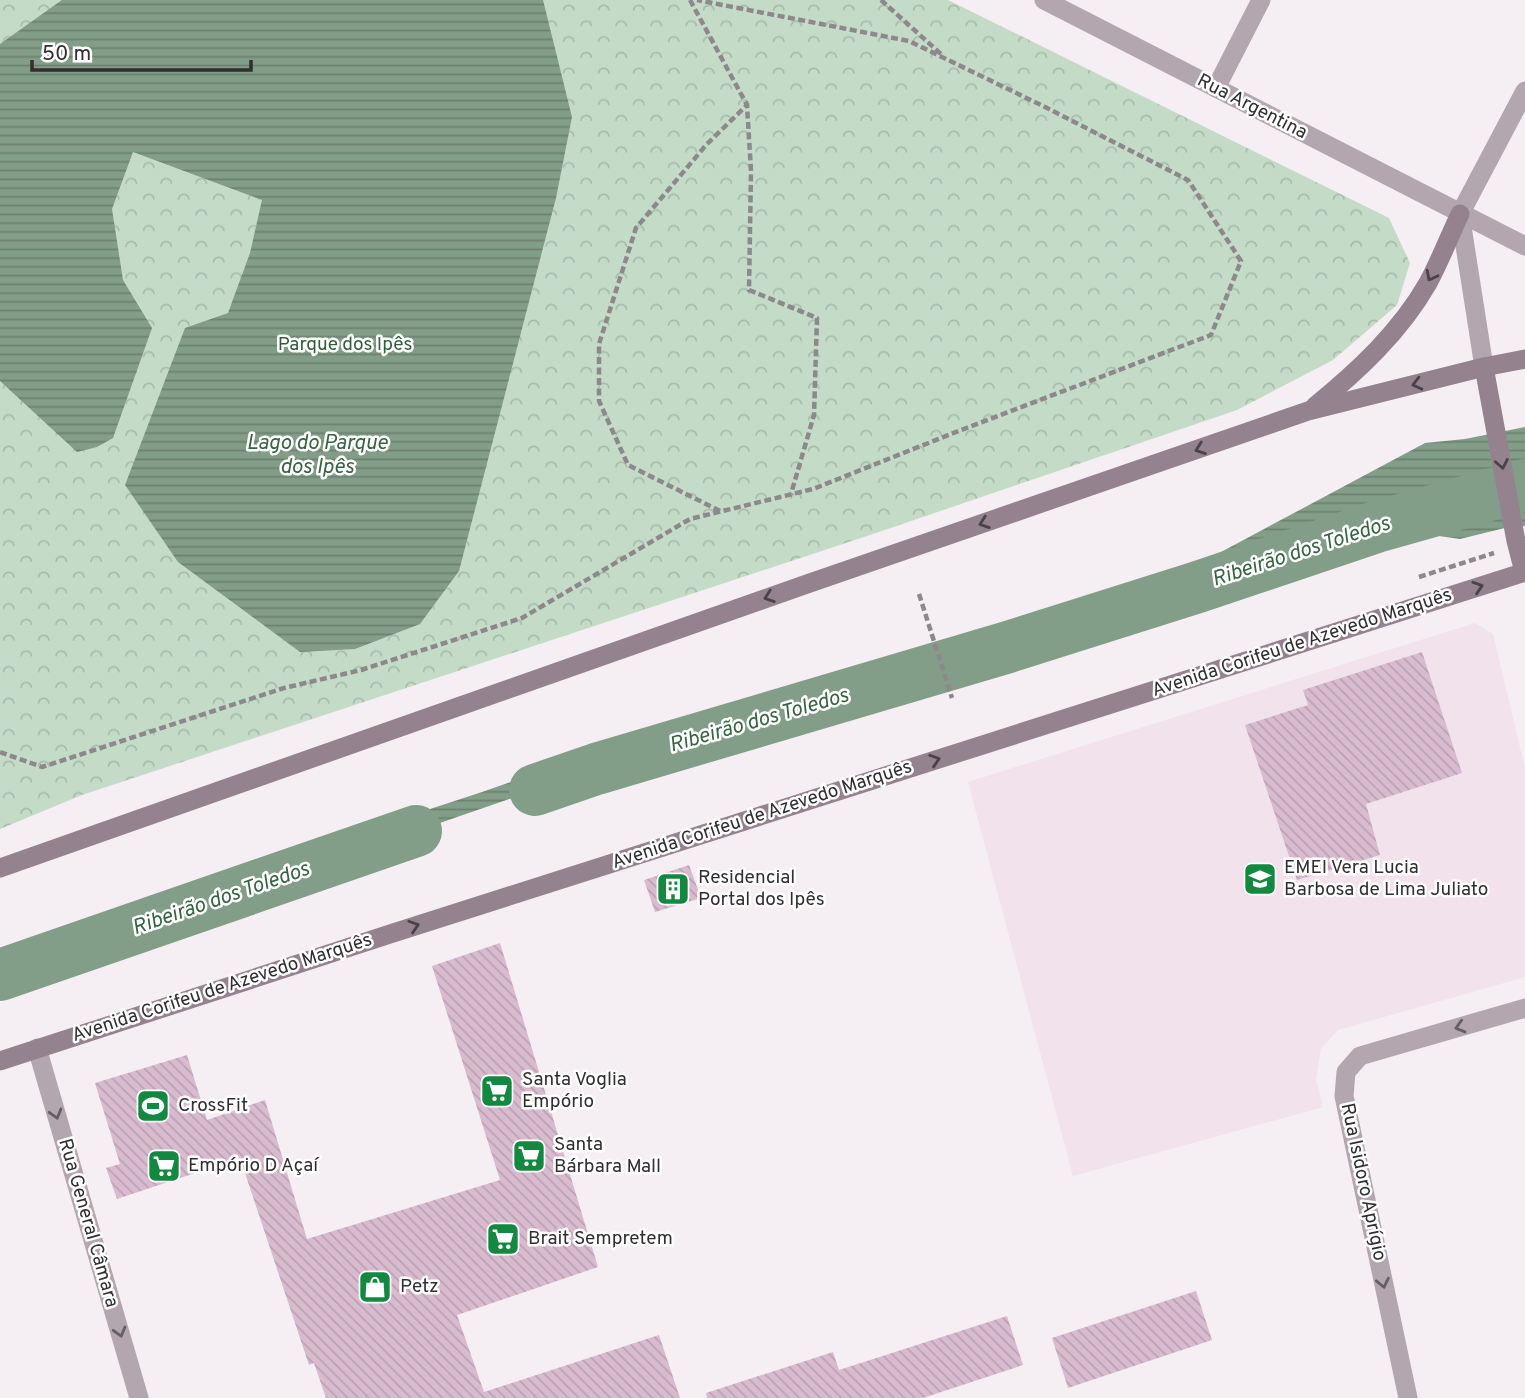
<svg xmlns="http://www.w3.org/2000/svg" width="1525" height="1398" font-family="Overpass,sans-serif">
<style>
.built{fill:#f1e2ec}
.park{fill:url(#park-crowns)}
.water{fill:url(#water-rules)}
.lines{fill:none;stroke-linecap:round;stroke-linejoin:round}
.river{stroke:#839e88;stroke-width:52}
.building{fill:url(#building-back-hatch)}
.path{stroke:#8d888b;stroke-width:4.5;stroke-dasharray:7 3.5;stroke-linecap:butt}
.minor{stroke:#b3a6af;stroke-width:19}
.secondary{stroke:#95828f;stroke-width:19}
.oneway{stroke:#4a4348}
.oneway2{stroke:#655e63}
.labels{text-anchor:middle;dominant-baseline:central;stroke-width:5;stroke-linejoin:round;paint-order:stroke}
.street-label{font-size:19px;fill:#312e30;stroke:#fff}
.park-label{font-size:19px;fill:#315d3c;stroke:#fff}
.poi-label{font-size:19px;fill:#312e30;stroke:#fff;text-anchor:start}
.water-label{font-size:21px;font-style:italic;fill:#366341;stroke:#fff}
</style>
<defs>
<pattern id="park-crowns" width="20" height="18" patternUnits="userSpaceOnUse" patternTransform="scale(1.75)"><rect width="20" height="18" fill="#c4dbc8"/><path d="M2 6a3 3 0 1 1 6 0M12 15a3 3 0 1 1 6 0" fill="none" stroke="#a9bcac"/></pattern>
<pattern id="water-rules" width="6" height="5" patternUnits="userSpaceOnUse" patternTransform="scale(1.75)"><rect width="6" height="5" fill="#839e88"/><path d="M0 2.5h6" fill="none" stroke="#6c8170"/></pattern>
<pattern id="building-back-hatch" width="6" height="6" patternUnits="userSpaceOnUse" patternTransform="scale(1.75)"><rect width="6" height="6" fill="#d9bbd0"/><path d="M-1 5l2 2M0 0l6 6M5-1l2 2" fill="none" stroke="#bba1b3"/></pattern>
</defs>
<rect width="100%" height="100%" fill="#f5eef3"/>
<path class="built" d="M1475,623L1493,634L1525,769V977L1338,1030L1321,1048L1316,1079L1323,1107L1073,1176L968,782Z"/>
<path class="park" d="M0,0H948L1389,218L1410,263L1397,305L1333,360L1237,410L870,535L82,795L0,829Z"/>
<g class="water">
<path d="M62,0H543L572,117L556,198L459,571L420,624L355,649L300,652L178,562L125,485L185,328L228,313L250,253L262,200L133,152L112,209L123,280L152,328L113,438L97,447L77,452L0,381V44Z"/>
<path d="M1525,427V526H1513L1460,539L1376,527L1198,587L1005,648L596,769L0,975V964L126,916L140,904L482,792L698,717L1208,559L1425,443L1465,439Z"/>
</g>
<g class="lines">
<g class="river">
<path d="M535,790L596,769L1005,648L1198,587L1376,527L1525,485"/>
<path d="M0,975L416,831"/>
</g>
</g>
<g class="building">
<path d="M1422,652L1462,773L1366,804L1380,855L1297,880L1245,725L1308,705L1303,690Z"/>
<path d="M689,865L701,898L655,912L644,880Z"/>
<path d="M500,943L598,1267L457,1315L484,1392L659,1335L680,1398H326L314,1363L309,1365L240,1158L117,1199L106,1168L120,1164L95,1083L187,1055L207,1120L265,1100L307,1239L500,1180L432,966Z"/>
<path d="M1196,1291L1212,1340L1068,1388L1052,1338Z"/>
<path d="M1007,1316L1023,1365L923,1398H707L706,1393L833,1352L839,1370Z"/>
</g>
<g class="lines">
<g class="path">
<path d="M690,0L747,105L751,171L749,290L817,318L814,415L791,494"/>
<path d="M881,0L941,54"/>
<path d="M720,511L628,465L599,401V344L636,228L707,144L747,105"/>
<path d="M1419,577L1494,553"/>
<path d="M919,594L952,698"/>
<path d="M0,752L42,767L284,688L361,670L522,618L690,519L813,489L961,430L1211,335L1241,261L1188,180L1043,106L909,41L697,0"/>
</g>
<g class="minor">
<path d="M1044,0L1525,246"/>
<path d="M1216,88L1261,0"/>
<path d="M1460,214L1484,367"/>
<path d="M1460,214L1525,91"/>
<path d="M37,1048L139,1398"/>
<path d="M1408,1398L1344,1096L1346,1072L1360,1056L1525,1008"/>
</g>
<g class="secondary">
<path d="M1484,367L1516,541L1524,572"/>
<path d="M1315,406C1358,371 1400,332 1428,283C1440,261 1449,237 1460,214"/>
<path d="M0,868L807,584L1308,411L1484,367L1525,359"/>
<path d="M0,1061L390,934L1525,572"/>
</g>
</g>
<defs><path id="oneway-chevron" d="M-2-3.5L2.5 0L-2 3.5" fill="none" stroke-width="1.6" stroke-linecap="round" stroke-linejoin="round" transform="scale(1.75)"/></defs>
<g class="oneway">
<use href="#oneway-chevron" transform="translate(1431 276) rotate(117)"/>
<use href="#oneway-chevron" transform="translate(1417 384) rotate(166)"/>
<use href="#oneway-chevron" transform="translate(1200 449) rotate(161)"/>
<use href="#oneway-chevron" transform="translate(1502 464) rotate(79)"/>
<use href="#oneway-chevron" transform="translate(984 523) rotate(161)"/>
<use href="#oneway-chevron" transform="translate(1478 587) rotate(-18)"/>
<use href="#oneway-chevron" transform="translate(769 597) rotate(161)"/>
<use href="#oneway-chevron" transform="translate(935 760) rotate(-18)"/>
<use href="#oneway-chevron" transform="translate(414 926) rotate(-18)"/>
</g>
<g class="oneway2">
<use href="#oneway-chevron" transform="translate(1460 1027) rotate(164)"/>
<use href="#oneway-chevron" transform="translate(56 1114) rotate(74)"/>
<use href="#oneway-chevron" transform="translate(1383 1283) rotate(78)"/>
<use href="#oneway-chevron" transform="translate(120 1332) rotate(74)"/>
</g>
<defs>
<symbol id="school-square" viewBox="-11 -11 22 22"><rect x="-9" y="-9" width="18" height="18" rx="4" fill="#138841" stroke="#fff"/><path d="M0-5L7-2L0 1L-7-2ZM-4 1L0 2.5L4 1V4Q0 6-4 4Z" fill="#fff"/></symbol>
<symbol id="building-square" viewBox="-11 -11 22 22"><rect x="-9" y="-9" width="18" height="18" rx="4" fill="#138841" stroke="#fff"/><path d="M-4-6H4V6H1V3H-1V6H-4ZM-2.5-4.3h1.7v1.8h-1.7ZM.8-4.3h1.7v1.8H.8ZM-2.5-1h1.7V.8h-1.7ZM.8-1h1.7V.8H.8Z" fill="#fff"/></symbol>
<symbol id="supermarket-square" viewBox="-11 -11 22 22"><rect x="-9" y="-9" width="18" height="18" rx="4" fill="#138841" stroke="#fff"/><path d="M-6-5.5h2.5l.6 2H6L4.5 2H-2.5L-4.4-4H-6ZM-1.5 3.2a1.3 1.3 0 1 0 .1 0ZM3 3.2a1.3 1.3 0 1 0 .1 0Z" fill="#fff"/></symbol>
<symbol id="stadium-square" viewBox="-11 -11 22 22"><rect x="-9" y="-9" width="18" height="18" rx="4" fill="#138841" stroke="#fff"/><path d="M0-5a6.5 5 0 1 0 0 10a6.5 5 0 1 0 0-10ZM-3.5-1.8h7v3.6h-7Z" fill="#fff"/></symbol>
<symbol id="shop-square" viewBox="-11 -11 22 22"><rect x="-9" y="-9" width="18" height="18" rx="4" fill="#138841" stroke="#fff"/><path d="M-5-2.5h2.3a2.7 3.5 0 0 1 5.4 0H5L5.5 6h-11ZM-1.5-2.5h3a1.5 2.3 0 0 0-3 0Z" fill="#fff"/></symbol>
</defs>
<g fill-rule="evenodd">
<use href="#school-square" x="1241" y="860" width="38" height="38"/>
<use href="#building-square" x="654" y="870" width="38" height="38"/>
<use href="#supermarket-square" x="478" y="1072" width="38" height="38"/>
<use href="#stadium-square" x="134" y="1087" width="38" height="38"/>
<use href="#supermarket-square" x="510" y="1137" width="38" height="38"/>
<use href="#supermarket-square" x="145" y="1147" width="38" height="38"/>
<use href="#supermarket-square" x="484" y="1220" width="38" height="38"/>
<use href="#shop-square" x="356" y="1268" width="38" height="38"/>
</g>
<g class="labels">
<g class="street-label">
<text transform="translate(1252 107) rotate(27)">Rua Argentina</text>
<text transform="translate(1302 643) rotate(-18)">Avenida Corifeu de Azevedo Marquês</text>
<text transform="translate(762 815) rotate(-18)">Avenida Corifeu de Azevedo Marquês</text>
<text transform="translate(222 988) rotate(-18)">Avenida Corifeu de Azevedo Marquês</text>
<text transform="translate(1363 1182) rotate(78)">Rua Isidoro Aprígio</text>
<text transform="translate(88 1223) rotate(74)">Rua General Câmara</text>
</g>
<g class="park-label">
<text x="345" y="345">Parque dos Ipês</text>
</g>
<g class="poi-label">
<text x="1284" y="868">EMEI Vera Lucia<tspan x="1284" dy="22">Barbosa de Lima Juliato</tspan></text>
<text x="698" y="878">Residencial<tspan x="698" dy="22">Portal dos Ipês</tspan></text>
<text x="522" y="1080">Santa Voglia<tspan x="522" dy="22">Empório</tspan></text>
<text x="178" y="1106">CrossFit</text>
<text x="554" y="1145">Santa<tspan x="554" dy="22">Bárbara Mall</tspan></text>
<text x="188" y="1166">Empório D Açaí</text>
<text x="528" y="1239">Brait Sempretem</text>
<text x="400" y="1287">Petz</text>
</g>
<g class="water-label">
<text x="317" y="443">Lago do Parque<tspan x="317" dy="24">dos Ipês</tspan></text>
<text transform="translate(1301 552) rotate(-18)">Ribeirão dos Toledos</text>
<text transform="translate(759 721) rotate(-16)">Ribeirão dos Toledos</text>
<text transform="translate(221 899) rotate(-19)">Ribeirão dos Toledos</text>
</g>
</g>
<path d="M32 60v10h219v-10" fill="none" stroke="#312e30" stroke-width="3.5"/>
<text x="42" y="60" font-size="21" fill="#312e30" stroke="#ffffff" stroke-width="5" paint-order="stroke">50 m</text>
</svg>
